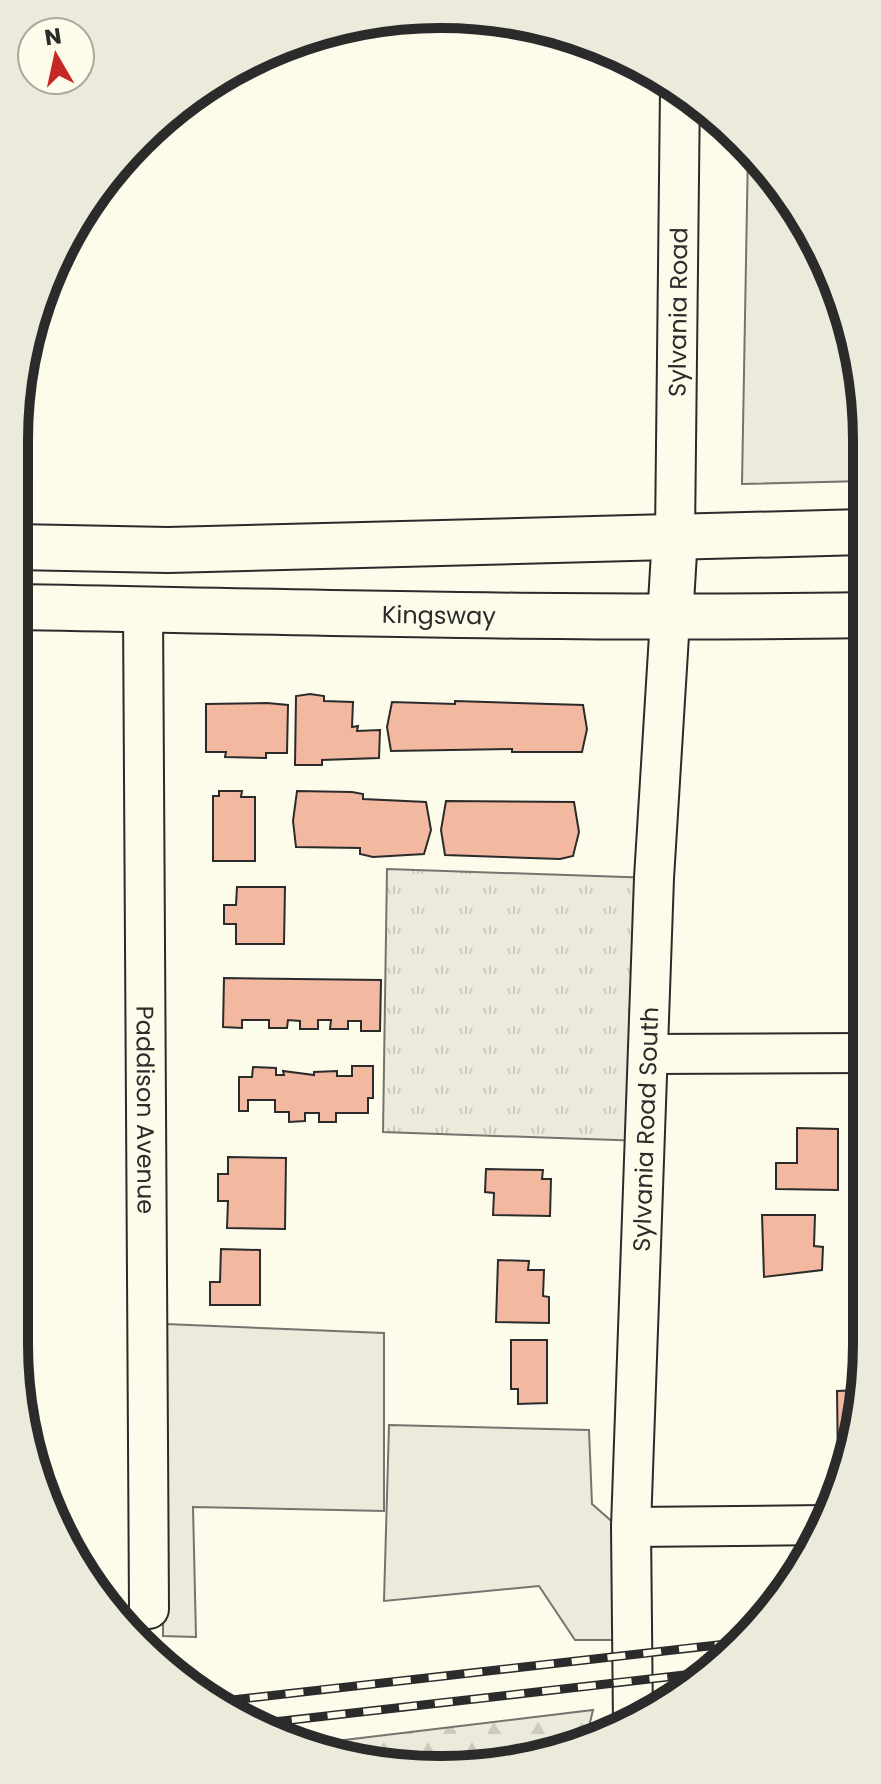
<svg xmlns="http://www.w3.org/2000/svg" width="881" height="1784" font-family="Poppins,sans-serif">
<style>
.grass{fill:url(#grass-tufts);stroke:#74746e;stroke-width:2}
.forest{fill:url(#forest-firs);stroke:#74746e;stroke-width:2}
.park{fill:#ecebdb;stroke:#74746e;stroke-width:2}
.building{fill:#f2b8a0;stroke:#2b2b2b;stroke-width:2}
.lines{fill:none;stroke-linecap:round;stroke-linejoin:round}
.minor-casing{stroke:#2b2b2b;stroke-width:42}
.major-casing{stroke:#2b2b2b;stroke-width:48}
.minor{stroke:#fdfbea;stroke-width:38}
.major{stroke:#fdfbea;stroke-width:44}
.rail-casing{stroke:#2b2b2b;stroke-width:9}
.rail{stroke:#fdfbea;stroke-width:6;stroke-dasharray:18;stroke-linecap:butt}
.labels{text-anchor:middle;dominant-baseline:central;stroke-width:6;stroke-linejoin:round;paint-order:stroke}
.street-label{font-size:24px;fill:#2b2b2b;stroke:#fdfbea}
.rim{fill:none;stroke:#2b2b2b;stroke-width:10}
</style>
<defs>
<pattern id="grass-tufts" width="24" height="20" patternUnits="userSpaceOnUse" patternTransform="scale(2)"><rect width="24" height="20" fill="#ecebdb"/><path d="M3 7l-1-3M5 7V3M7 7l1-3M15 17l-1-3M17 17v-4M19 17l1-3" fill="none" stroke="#cbcabc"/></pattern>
<pattern id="forest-firs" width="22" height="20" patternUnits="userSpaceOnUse" patternTransform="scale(2)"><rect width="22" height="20" fill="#ecebdb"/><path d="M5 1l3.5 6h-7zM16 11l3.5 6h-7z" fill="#cbcabc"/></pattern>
</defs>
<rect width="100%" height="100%" fill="#fdfbea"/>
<path class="grass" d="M387,869L654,878L644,1141L383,1132Z"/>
<path class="forest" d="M593,1710L586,1739L496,1766L357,1762L311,1744Z"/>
<g class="park">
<path d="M748,150C810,212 848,296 863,383C868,414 863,450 864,481L742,484Z"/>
<path d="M165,1324L384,1333V1511L193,1507L196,1637L163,1636Z"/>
<path d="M389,1425L589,1430L592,1504L624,1532L628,1640H575L539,1586L384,1601Z"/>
</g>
<g class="building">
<path d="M310,694L324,696V701L353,702L352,727L358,726L357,731L380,730L379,758L322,760V765H295L296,696Z"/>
<path d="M455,701L583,705L587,729L582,752H512V749L391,751L387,727L392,702L455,704Z"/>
<path d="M267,703L288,705L287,753H266V758L225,757L226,752H206V704Z"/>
<path d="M219,791H242L241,797H255V861H213V796H219Z"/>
<path d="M297,791L352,792L363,794V799L426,802L431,830L424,854L373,857L360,854V848L296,847L293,821Z"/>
<path d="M446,801L574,802L579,832L573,856L560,859L445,855L441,830Z"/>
<path d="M237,887H285L284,944H236V924H224V905H236Z"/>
<path d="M224,978L381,980L380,1031H361V1021H348V1029H330L331,1020H318V1029H300V1021L288,1020L287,1028H269V1020H242V1028L223,1027Z"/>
<path d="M352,1066H373V1098H368V1113H336V1122H319V1113H305V1121L289,1122V1112H275V1100H248V1111H239V1077H252L253,1067L276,1068V1075H284L283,1071L314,1075V1072L337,1071V1076H352Z"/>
<path d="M797,1128L838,1129V1190L776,1189V1163H797Z"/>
<path d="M228,1157L286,1158L285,1229L227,1228L228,1201H218V1174H228Z"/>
<path d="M486,1169L543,1170L542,1179H551L550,1216L493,1215L494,1193L485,1192Z"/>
<path d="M762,1215H815L814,1246L823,1247L822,1270L764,1277Z"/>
<path d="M221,1249L260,1250V1305H210V1282H220Z"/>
<path d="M498,1260L529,1261L528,1270H544L543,1296L549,1297V1323L496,1322Z"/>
<path d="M511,1340H547V1403L518,1404V1389H511Z"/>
<path d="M861,1390L841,1466L838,1467L837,1391Z"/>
</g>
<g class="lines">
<defs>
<g id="minor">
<path id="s1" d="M675,536L680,89"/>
<path id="s2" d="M143,610L149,1609"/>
<path d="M648,1054L865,1053"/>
<path d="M631,1527L825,1525"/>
<path id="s3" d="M633,1723L631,1527L654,878L670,619"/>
</g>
<g id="major">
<path d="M15,547L168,550L864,532"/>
<path id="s4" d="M15,607C298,612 581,620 864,615"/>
<path d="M670,619L675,536"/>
</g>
</defs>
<use href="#minor" class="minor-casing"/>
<use href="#major" class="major-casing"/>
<use href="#minor" class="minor"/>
<use href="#major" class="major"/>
<defs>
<g id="rail">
<path d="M214,1702L744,1642"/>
<path d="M256,1724L702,1673"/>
</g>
</defs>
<use href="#rail" class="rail-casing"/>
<use href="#rail" class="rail"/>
</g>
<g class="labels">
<g class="street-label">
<text stroke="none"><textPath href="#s1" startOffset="224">Sylvania Road</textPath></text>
<text stroke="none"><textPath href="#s4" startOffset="424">Kingsway</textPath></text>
<text stroke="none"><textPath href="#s2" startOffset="500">Paddison Avenue</textPath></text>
<text stroke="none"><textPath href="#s3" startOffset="594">Sylvania Road South</textPath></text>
</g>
</g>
<path d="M0 0H881V1784H0ZM440 28H441A412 412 0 0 1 853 440V1344A412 412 0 0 1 441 1756H440A412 412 0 0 1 28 1344V440A412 412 0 0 1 440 28Z" fill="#eceadb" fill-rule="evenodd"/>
<path class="rim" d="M440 28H441A412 412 0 0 1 853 440V1344A412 412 0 0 1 441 1756H440A412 412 0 0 1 28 1344V440A412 412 0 0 1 440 28Z"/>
<g transform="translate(56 56) rotate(351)"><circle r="38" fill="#fdfbea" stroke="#a9a89e" stroke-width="2"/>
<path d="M0-6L14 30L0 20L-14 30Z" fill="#c62828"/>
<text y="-12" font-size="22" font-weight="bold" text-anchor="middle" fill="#2b2b2b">N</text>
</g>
</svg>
